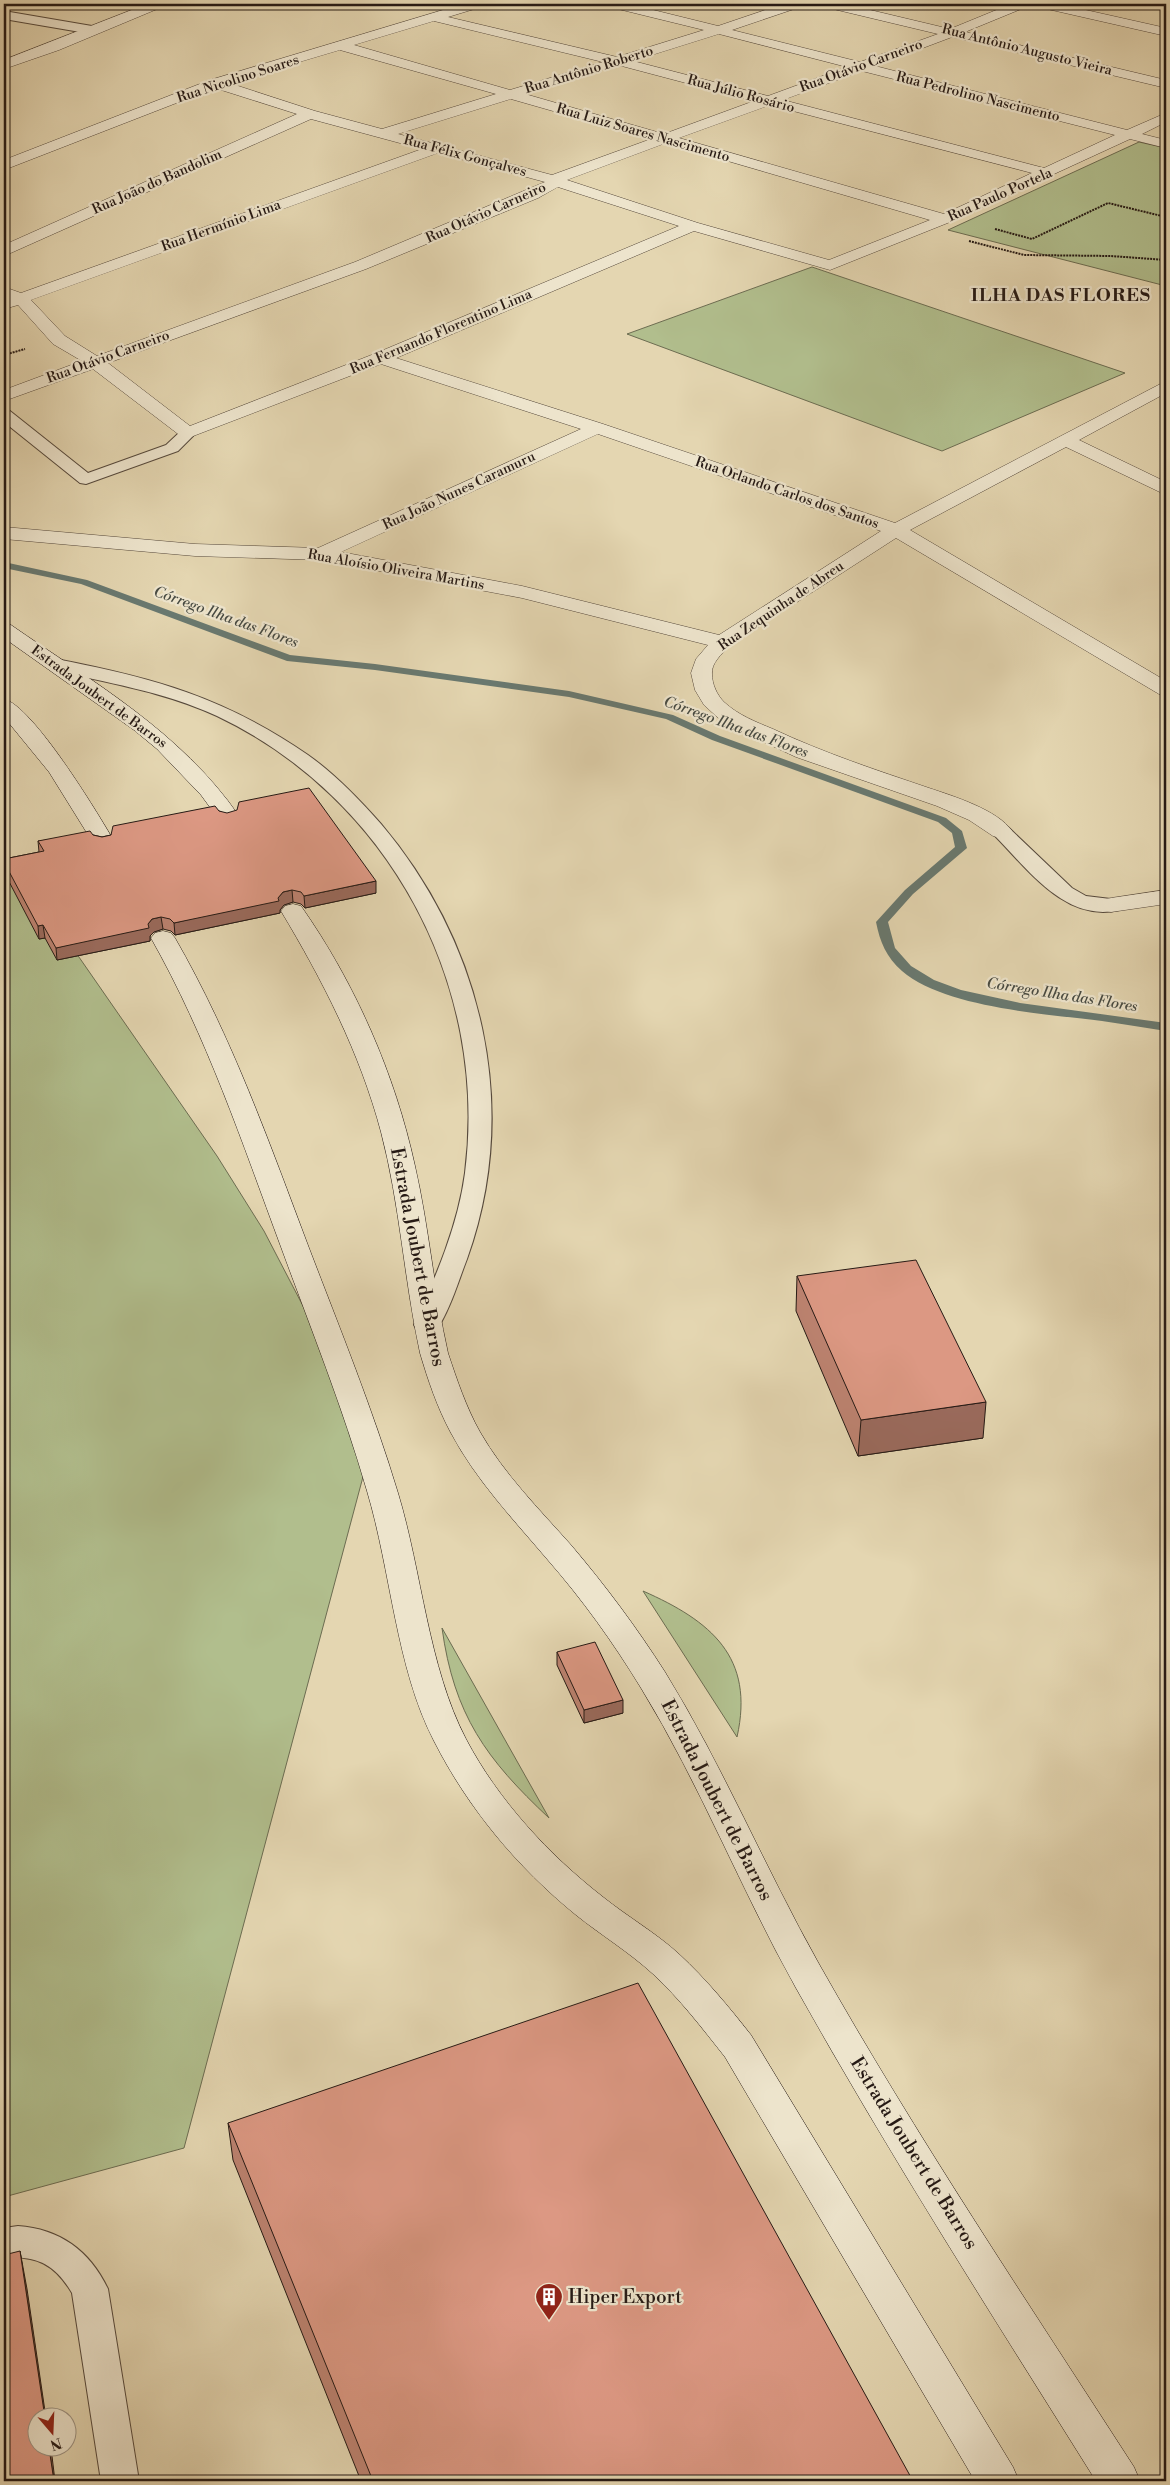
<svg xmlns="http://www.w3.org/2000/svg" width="1170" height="2485" font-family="'Libre Bodoni',serif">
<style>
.green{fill:#b1be8d;stroke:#6c6c51}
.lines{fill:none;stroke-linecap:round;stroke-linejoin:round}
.stream{fill:#697970;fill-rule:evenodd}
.service-casing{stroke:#56493c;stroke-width:2}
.minor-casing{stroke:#56493c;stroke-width:1}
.secondary-casing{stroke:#261a15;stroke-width:1}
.path{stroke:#261a15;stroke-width:2;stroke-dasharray:2 1;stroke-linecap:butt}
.service{fill:#ede4cc;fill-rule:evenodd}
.minor{fill:#ede4cc;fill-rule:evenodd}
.secondary{fill:#ede4cc;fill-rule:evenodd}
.wall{fill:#bd8371;stroke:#261a15}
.shaded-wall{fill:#9a6a5c;stroke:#261a15}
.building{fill:#dc9883;stroke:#261a15}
.labels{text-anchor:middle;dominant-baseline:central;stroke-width:4.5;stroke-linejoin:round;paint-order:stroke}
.far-street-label{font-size:14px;fill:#261a15;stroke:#ede4cc}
.far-water-label{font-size:15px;font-style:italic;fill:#474a42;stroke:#ede4cc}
.far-district-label{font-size:18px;font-weight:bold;letter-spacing:1px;fill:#261a15;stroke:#ede4cc}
.near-street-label{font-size:19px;fill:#261a15;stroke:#ede4cc}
.near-poi-label{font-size:19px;fill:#261a15;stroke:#ede4cc;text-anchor:start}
</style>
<rect width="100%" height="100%" fill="#e4d6b1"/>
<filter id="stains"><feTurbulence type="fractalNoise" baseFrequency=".004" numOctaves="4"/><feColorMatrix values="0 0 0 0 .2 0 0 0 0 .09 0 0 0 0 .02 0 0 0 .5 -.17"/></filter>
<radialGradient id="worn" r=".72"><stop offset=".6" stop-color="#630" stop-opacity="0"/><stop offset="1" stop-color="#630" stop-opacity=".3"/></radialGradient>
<g class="green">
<path d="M1139,142L1166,148V286L948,230Z"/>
<path d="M812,267L1125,373L942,451L627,334Z"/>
<path d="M4,849L217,1156L264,1231L328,1354L368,1458L184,2148L4,2197Z"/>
<path d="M643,1591C711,1621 755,1657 737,1737Z"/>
<path d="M442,1628L549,1818C486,1759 454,1715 442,1628Z"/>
</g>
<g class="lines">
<path class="stream" d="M4,562L87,580L290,655L375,664L569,691L673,715L720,736L946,818L962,831L967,848L913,894L888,922L895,948L911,966L934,980L961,990L1020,1003L1166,1023V1031C1145,1028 1124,1024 1102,1021C1047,1014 945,1008 902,971C886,957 880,942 876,922L905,890L955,847L952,833L938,822L712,740L666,719L569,697L375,670L287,661L81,584L4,568Z"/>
<defs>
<g id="service">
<path d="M4,11L92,26L98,30L92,34L4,19Z"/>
<path d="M4,409L10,411L88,473L166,445L182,430L188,428L196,433L178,451L86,484L80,483L4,422Z"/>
<path d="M56,659C154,678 224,697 308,755C335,774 359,799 381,824C483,945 521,1108 467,1259C458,1282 450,1310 436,1331L427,1333L418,1331L414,1325C436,1276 458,1226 465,1173C489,984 389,798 217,716C163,691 106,683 49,669L47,665L49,661Z"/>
<path d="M1001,825L1008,827L1072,888L1086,896L1119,900L1122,905L1119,910C1065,923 1027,868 994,835L991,831L994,827Z"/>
<path d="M18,2226C60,2229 90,2251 108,2289L139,2481H101L72,2293C55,2264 36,2255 4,2258V2228Z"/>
</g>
<g id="minor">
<path d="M147,4H163L162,7L59,50L4,69V60Z"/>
<path d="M463,4H482L481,7L448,17L617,57L704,30L610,7L609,4H629L718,26L783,4H801L800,7L732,30L860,62L938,34L825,7L824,4H845L950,29L1011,4H1027L1026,7L965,32L1166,80V88L952,37L875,66L1127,130L1166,113V122L1142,134L1166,140V148L1130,139L950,222L830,270L694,231L396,358L603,424L895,523L1166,381V393L1079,440L1166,482V495L1066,447L910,530L1166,681V696L1159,694L896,538L729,646C722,654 711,663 712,674C712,684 717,695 724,702C738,715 756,722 773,729C824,753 876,770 929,788C953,796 998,810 1012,831L1009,836L1001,838L993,836L969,820L937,806L796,757L725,724L704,705L695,690L691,673L696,659L708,645L522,598L321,560L195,556L4,539V527L195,544L318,548L581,429L381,364L188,438L182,437L93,369L4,401V390L82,361L53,344L18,305L4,309L6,298L4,287L21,293L422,149L311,119L4,256V245L297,114L215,88L9,168L4,169V160L210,80ZM434,21L603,62L510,90L354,45ZM719,34L847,67L768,96L633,61ZM340,50L496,94L382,129L315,111L229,83ZM618,65L754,101L664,134L525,94ZM862,71L1115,135L1044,168L783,100ZM511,99L651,139L552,175L398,134ZM770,105L1032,173L944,214L679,138ZM666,143L930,220L829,260L698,223L567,180ZM438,153L545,182L355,262L97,356L65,336L31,300ZM558,187L679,226L374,354L190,426L108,363L366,269L538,198ZM598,434L881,531L719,635L522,586L341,552Z"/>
<path d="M1037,4H1059L1166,28V36L1043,8Z"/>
<path d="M1166,890V904L1111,912L1103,910L1099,905L1103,900L1111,898Z"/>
</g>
<g id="secondary">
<path d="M4,623L11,625C93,682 181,732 239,816L236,821L228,823L220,821L201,795L157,749L134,730L4,638Z"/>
<path d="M4,699C33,706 97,812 114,841L111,846L103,848L95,846L49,772L4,717Z"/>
<path d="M293,904L301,906C355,983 395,1074 415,1166C429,1227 434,1291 448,1353C457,1380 466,1407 480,1432C504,1474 539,1509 571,1545C605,1585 637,1628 665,1672C723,1766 765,1868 819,1964C916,2136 1027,2301 1134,2467L1140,2481H1096C994,2318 890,2156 796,1988C741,1890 700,1784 641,1688C613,1642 582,1599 547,1559C513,1519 476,1480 451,1433C437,1407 428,1380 420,1353C404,1280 400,1204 381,1132C360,1053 323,981 281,911L285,906Z"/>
<path d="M163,931L171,933L175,938C232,1037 269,1142 309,1248C340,1329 373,1410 398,1493C422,1572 428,1666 466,1739C498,1800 549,1855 603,1897C628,1917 656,1933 679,1954C706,1979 729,2007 751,2035L1013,2467L1019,2481H975L725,2057C702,2028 680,1999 653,1974C629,1952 601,1935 576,1915C517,1867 468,1808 434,1741C396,1668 391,1571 367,1491C343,1408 311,1329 281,1247C242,1142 207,1037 151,938L155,933Z"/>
</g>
</defs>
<use href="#service" class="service-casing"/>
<use href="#minor" class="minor-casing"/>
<use href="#secondary" class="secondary-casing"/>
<g class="path">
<path d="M995,229L1032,239L1108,203L1166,217"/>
<path d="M969,241L1024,255L1111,256L1166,260"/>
<path d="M4,355L25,349"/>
</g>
<use href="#service" class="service"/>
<use href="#minor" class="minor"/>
<use href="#secondary" class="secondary"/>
</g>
<g class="wall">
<path d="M219,811L376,893L305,908L301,904L293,902L284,905L280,910V913L175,935L171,931L163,929L154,932L150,936V941L57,960L45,938L39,939L4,872V859L39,852L38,841L93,835L102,837Z"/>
<path d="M797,1276L983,1438L858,1456L796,1311Z"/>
<path d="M557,1652L623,1713L584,1723L557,1665Z"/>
<path d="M228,2123L913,2481H361L233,2160Z"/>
</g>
<g class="shaded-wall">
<path d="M376,881V893L305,908L304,896Z"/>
<path d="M292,890L293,902L284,905L280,910V913L175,935L174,923L278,898L283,892Z"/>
<path d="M161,917L163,929L154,932L150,936V941L57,960L56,948L148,924L152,919Z"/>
<path d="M43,925L45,938L39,939L38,926Z"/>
<path d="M986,1402L983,1438L858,1456L861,1420Z"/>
<path d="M623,1700V1713L584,1723V1710Z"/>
<path d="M20,2251L27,2289L46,2418H45Z"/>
<path d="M49,2448H51L55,2481H54Z"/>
</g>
<g class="building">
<path d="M309,788L376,881L304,896L301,892L292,890L283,892L278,898L279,901L174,923L170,919L161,917L152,919L148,924L149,928L56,948L43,925L38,926L4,862V859L44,851L38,841L90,831L93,835L102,837L111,835L113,826L215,806L219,811L227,813L237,810L239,802Z"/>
<path d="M916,1260L986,1402L861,1420L797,1276Z"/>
<path d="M595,1642L623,1700L584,1710L557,1652Z"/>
<path d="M638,1983L913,2481H373L228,2123Z"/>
<path d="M20,2251L45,2418H38V2448H49L54,2481H4V2255Z"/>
</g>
<defs>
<symbol id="building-pin" viewBox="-11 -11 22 30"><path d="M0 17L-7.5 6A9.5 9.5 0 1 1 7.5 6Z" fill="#8f2418" stroke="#ede4cc"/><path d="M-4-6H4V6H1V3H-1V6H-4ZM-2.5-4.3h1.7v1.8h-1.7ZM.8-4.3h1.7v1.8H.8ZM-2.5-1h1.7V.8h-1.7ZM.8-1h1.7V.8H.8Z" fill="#fff"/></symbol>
</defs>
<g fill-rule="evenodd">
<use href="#building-pin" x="533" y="2281" width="32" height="43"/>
</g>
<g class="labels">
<g class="far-street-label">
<text transform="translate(1027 50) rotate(14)">Rua Antônio Augusto Vieira</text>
<text transform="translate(861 66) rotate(-20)">Rua Otávio Carneiro</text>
<text transform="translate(589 70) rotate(-17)">Rua Antônio Roberto</text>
<text transform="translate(238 79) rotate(-18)">Rua Nicolino Soares</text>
<text transform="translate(741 94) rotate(15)">Rua Júlio Rosário</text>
<text transform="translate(978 97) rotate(14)">Rua Pedrolino Nascimento</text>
<text transform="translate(643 133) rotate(16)">Rua Luiz Soares Nascimento</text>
<text transform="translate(465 156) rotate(15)">Rua Félix Gonçalves</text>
<text transform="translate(157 182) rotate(-24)">Rua João do Bandolim</text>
<text transform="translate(1000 195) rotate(-24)">Rua Paulo Portela</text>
<text transform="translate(486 213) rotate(-24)">Rua Otávio Carneiro</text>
<text transform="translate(221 226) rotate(-20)">Rua Hermínio Lima</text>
<text transform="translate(441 332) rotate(-23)">Rua Fernando Florentino Lima</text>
<text transform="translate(108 357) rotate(-20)">Rua Otávio Carneiro</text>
<text transform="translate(459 491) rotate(-25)">Rua João Nunes Caramuru</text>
<text transform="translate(787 493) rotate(19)">Rua Orlando Carlos dos Santos</text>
<text transform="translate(396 570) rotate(10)">Rua Aloísio Oliveira Martins</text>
<text transform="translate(781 606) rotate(-34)">Rua Zequinha de Abreu</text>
<text transform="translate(99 697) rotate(36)">Estrada Joubert de Barros</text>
</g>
<g class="far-water-label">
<text transform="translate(226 617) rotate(20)">Córrego Ilha das Flores</text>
<text transform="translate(736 727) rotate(20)">Córrego Ilha das Flores</text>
<text transform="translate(1062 995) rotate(9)">Córrego Ilha das Flores</text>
</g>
<g class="far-district-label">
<text x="1061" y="295">ILHA DAS FLORES</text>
</g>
<g class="near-street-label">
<text transform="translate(418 1257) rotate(79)">Estrada Joubert de Barros</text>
<text transform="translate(717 1800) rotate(63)">Estrada Joubert de Barros</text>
<text transform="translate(914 2153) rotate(58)">Estrada Joubert de Barros</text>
</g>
<g class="near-poi-label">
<text x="568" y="2297">Hiper Export</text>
</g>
</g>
<rect width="1170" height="2485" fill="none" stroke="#e4d6b1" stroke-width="20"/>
<rect x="5" y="5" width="1160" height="2475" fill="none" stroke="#261a15" stroke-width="2.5"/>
<rect x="10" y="10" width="1150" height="2465" fill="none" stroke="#261a15"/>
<g transform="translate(52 2432) rotate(161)"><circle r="24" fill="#ede4cc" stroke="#9d9383"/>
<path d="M0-4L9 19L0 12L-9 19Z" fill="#8f2418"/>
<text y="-8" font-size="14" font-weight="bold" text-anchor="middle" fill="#261a15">N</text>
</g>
<rect width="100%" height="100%" filter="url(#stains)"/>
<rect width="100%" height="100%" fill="url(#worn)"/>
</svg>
